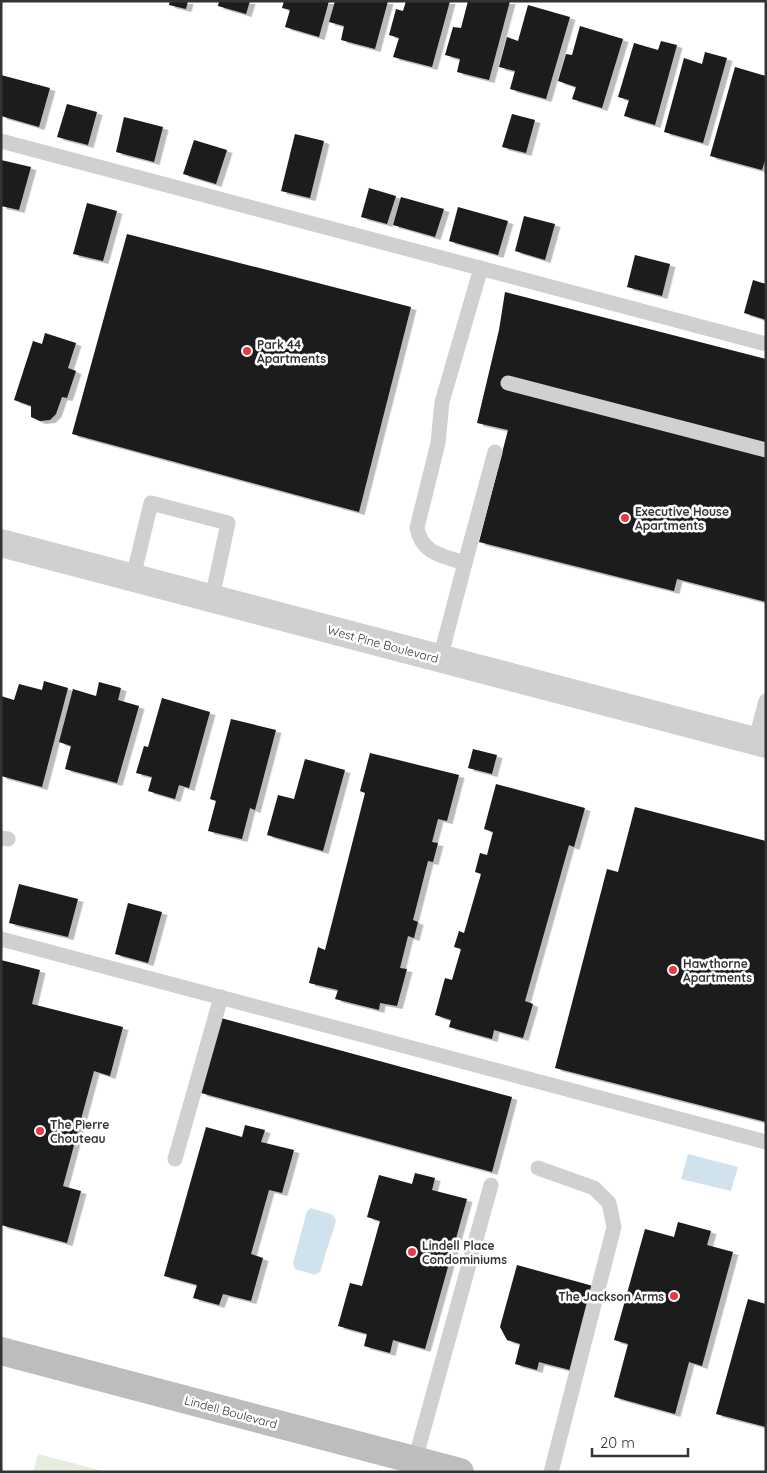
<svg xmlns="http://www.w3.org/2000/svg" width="767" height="1473" font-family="Quicksand,sans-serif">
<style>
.green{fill:#e6ecdf}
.water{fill:#cfe2ee}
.building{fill:#1a1a1a;filter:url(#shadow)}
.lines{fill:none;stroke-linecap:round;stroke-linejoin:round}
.lane{stroke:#d0d0d0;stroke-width:15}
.street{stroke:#d0d0d0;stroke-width:28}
.secondary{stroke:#bdbdbd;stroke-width:28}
.poi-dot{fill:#e63946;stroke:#fff;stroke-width:2}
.labels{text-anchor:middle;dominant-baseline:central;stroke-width:5;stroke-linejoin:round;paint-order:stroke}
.poi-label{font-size:12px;font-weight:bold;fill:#333;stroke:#fff;text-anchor:start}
.street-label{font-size:12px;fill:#333;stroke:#fff}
</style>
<defs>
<filter id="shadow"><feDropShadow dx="5.5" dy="3" stdDeviation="0" flood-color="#0004"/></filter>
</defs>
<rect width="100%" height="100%" fill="#fff"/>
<path class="green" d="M38,1454L107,1472H33Z"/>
<g class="water">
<path d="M688,1154L738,1167L731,1191L681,1179Z"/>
<path d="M311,1208L333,1215L336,1221L320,1272L315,1275L295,1269L293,1263L307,1211Z"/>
</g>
<g class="building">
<path d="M170,1H188L186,9L169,5Z"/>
<path d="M219,1H250L246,14L218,6Z"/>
<path d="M284,1H329L319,37L285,27L290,10L282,8Z"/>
<path d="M335,1H388L375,49L341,40L344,26L329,22Z"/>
<path d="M406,1H450L432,67L393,57L399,38L389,35L396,9L403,11Z"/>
<path d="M468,1H510L489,80L457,72L460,59L445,55L453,27L461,28Z"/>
<path d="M528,5L570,17L546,99L510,89L515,71L499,67L507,37L518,41Z"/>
<path d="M580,26L623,39L602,108L572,99L576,87L558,81L566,54L572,55Z"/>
<path d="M661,41L677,45L655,125L624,116L629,100L618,97L634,43L658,50Z"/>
<path d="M705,52L727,58L703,143L664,132L684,58L702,64Z"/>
<path d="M735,67L766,76V158L762,170L710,156Z"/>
<path d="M1,75L50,88L39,127L1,116Z"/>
<path d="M67,104L97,112L88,145L57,137Z"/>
<path d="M512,114L535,120L526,153L502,147Z"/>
<path d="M124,117L163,127L154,162L116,152Z"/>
<path d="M295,134L324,141L310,198L281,191Z"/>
<path d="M194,140L227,150L216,184L183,174Z"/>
<path d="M1,160L31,167L19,210L1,206Z"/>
<path d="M369,188L396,196L387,224L361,217Z"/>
<path d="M401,197L444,209L435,237L393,225Z"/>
<path d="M87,203L117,211L103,261L73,254Z"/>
<path d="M458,207L508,221L498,255L449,241Z"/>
<path d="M524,216L555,224L545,260L515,251Z"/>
<path d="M127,234L411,307L359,512L72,434Z"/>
<path d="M635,255L670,264L662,296L627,287Z"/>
<path d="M753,280L766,284V320L744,313Z"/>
<path d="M505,292L766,359V602L677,579L674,591L479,542L508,430L477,423L499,330Z"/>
<path d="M45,333L76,343L68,368L76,371L67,398L62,397L56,414L50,420L40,421L31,417V406L14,400L33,341L42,344Z"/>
<path d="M44,681L68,688L42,787L1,776V696L14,700L19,684L42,690Z"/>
<path d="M99,682L121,688L118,700L139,706L117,783L65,769L71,746L59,742L73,689L96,696Z"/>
<path d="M162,698L210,712L189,788L179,785L175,799L148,791L152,777L136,773L144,746L148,747Z"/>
<path d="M231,719L276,730L255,810L250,808L242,839L208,831L216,801L210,799Z"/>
<path d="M473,749L497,755L492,774L468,768Z"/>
<path d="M370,753L459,775L447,821L438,819L432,842L438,843L433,862L428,861L413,920L418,922L414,938L408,936L400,968L407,969L397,1006L380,1003L379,1010L335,999L338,990L309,983L318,947L325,950L365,793L360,791Z"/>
<path d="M305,759L345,770L323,851L267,835L278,795L294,799Z"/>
<path d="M496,784L585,808L574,847L569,845L525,1001L533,1004L523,1038L494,1030L492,1039L449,1027L451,1020L435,1015L445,978L452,980L461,949L454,947L459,931L464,933L481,874L475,872L480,853L487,855L493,832L484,829Z"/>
<path d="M635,807L766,841V1122L555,1068L607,869L618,872Z"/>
<path d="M19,884L78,899L68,937L9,923Z"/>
<path d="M128,903L162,912L148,963L115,954Z"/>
<path d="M1,960L40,970L32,1004L123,1027L110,1076L94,1071L63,1186L81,1191L67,1243L1,1225Z"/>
<path d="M221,1018L512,1097L492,1172L201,1093Z"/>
<path d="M245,1125L265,1130L261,1142L294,1150L282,1193L269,1190L251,1254L263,1258L251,1301L223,1294L219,1305L193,1298L197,1285L164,1276L206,1127L242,1137Z"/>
<path d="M415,1173L435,1178L432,1190L467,1199L425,1349L393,1340L390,1353L364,1346L367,1334L338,1326L350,1283L362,1286L380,1221L367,1217L379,1175L412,1184Z"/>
<path d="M678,1222L711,1231L707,1245L733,1252L702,1366L689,1362L675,1414L614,1397L628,1344L614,1340L645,1229L674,1237Z"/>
<path d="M517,1265L593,1286L570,1370L539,1362L537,1370L515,1364L520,1344L507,1340L500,1327Z"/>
<path d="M748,1299L766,1304V1427L716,1414Z"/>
</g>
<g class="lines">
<g class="lane">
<path d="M1,141L766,344"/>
<path d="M508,383L766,450"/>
<path d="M465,563L495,452"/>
<path d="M133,577L151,503L228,523L212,598"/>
<path d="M440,659L465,563C443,556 422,554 417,528L438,443L442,402L481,268"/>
<path d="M755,742L766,701"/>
<path d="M1,838L8,839"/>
<path d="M1,939L766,1142"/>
<path d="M175,1159L221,997"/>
<path d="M538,1168L594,1188L609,1203L614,1227L551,1472"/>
<path d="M415,1460L491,1185"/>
</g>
<path class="street" d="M1,543L766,744"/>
<path class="secondary" d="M1,1351L460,1472"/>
</g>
<g class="poi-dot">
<circle cx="247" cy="351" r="5"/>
<circle cx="625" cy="518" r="5"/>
<circle cx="673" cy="970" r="5"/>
<circle cx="40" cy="1131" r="5"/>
<circle cx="412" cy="1252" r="5"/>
<circle cx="674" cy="1296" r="5"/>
</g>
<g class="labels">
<g class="poi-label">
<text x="257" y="344">Park 44<tspan x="257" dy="14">Apartments</tspan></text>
<text x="635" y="511">Executive House<tspan x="635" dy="14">Apartments</tspan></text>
<text x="683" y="963">Hawthorne<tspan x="683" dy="14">Apartments</tspan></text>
<text x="50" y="1124">The Pierre<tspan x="50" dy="14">Chouteau</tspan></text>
<text x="422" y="1245">Lindell Place<tspan x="422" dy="14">Condominiums</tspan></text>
<text x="664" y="1296" text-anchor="end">The Jackson Arms</text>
</g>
<g class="street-label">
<text transform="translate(383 644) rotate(15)">West Pine Boulevard</text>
<text transform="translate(231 1412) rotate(15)">Lindell Boulevard</text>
</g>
</g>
<rect width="767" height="1473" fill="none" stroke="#333333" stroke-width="5"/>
<path d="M592 1448v8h96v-8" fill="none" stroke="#333333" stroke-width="2.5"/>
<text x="600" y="1448" font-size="15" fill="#333333" stroke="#ffffff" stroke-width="4" paint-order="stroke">20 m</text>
</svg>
